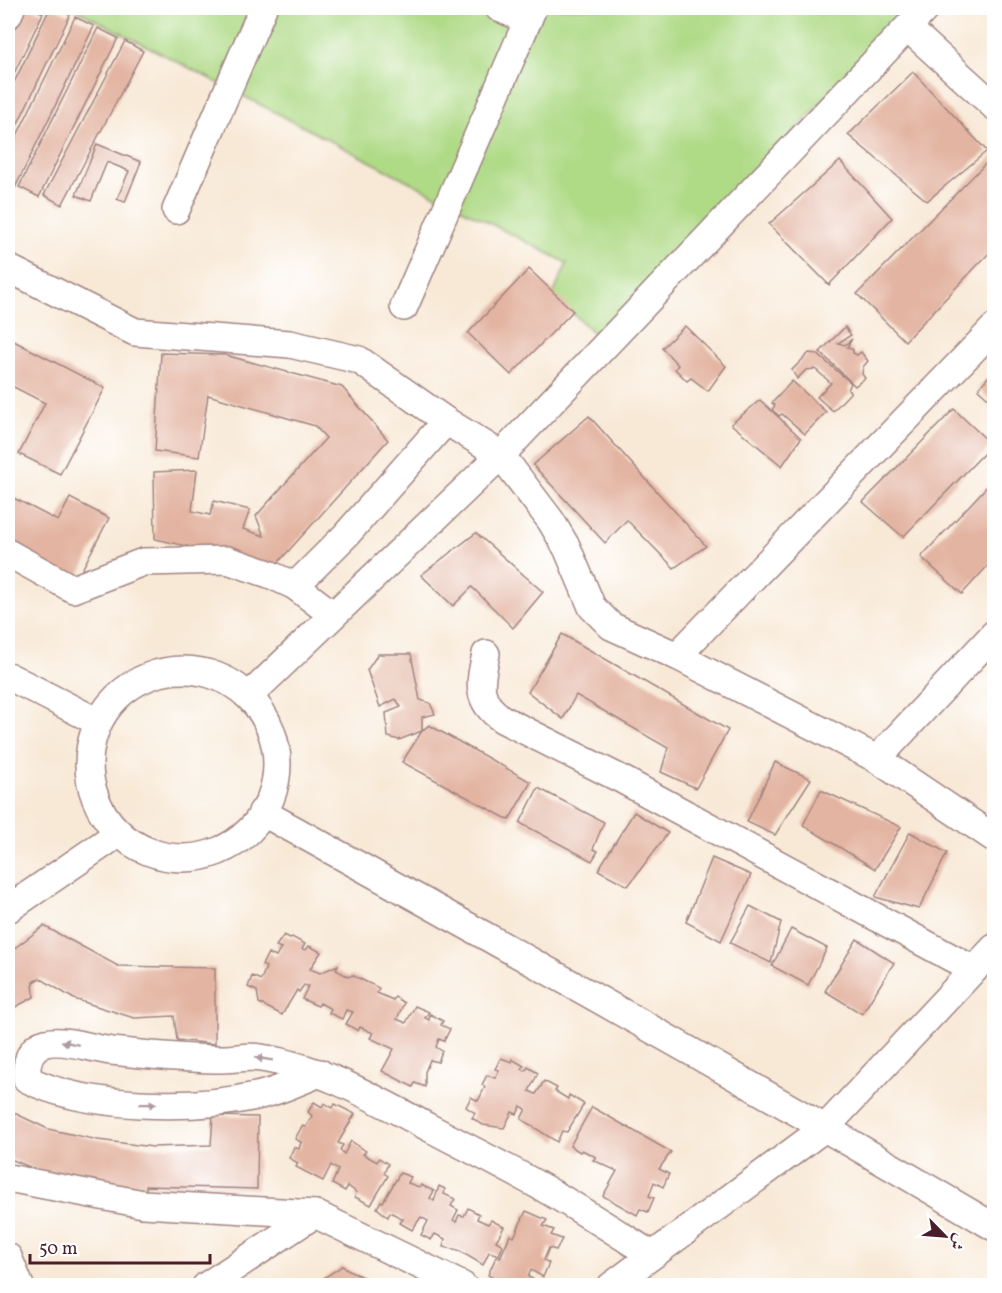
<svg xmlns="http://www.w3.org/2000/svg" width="1002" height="1293" font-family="Vollkorn,Amiri,serif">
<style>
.green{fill:#afda86;stroke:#7c7c58;stroke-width:1.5}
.building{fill:#e3b4a1}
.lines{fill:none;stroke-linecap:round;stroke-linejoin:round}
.minor-casing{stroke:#a18481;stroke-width:30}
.minor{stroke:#fff;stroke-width:27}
.oneway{fill:#ae9aa0}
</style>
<rect width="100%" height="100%" fill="#fff"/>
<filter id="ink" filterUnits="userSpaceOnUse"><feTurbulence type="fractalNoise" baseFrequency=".0167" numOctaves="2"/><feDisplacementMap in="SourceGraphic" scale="12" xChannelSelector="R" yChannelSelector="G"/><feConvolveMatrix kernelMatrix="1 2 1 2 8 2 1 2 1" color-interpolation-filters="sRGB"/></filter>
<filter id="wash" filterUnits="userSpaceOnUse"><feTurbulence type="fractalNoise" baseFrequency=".008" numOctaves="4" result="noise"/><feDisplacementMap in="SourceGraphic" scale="24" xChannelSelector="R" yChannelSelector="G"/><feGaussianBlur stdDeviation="1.35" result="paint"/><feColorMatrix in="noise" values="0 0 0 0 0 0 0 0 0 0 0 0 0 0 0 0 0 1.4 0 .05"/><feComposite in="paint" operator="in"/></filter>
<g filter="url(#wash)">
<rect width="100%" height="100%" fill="#f8e9d7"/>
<path class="green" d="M73,8H913L597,336L553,295L567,263Z"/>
<g id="blocks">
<g class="building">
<path d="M23,8H32L43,13L8,86V39Z"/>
<path d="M50,8H55L70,15L8,144V95Z"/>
<path d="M75,17L94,26L13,192L8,190V154Z"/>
<path d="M98,28L118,38L39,197L19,187Z"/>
<path d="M125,41L143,51L62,205L44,195Z"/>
<path d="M913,72L987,151L927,201L848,135Z"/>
<path d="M97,144L141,162L125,202L117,199L129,171L107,162L91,201L76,195Z"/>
<path d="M993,156L994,248L905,341L857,294Z"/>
<path d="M840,161L892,218L829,285L769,224Z"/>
<path d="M529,269L573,311L511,375L468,333Z"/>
<path d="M685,326L726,366L708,391L691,378L687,381L675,369L678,365L662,348Z"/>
<path d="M845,327L851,335L838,343L845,345L852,339L847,347L853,350V353L857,355L861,352L868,361L863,367L862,374L865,378L855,386L820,352Z"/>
<path d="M8,338L105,388L60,474L19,454L45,403L8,384Z"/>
<path d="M161,353L225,355L342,387L388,440L275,566L155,539L154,472L197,470L192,511L210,515L214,501L250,510L243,529L264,536L256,516L326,438L315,426L208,395L199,457L155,451Z"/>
<path d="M809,353L817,354L851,383L848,390L851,392L833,411L817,397L831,383L815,369L806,370L797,379L792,370Z"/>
<path d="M994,370V403L978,389Z"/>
<path d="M792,381L826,412L805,434L782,414L779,416L772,410L775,405L772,403Z"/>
<path d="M760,400L801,438L782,466L731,424Z"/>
<path d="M954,409L992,445L903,537L863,502Z"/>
<path d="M589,416L706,546L674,568L627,520L605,543L533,465Z"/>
<path d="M994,479V559L962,594L921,557Z"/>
<path d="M8,495L58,521L70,498L109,518L76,581L8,545Z"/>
<path d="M476,533L543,592L513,628L472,587L453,606L421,575Z"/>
<path d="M562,634L728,730L696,788L661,772L668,748L576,695L563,719L528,692Z"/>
<path d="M378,654H411L420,700L430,703L435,714L422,717V731L399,740L388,737L386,713L401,707L396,699L380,707L367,670Z"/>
<path d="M429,725L531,782L509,820L402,762L422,731Z"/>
<path d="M775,762L811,779L775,835L747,822Z"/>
<path d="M538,788L604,822L593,849L598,851L592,861L520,823Z"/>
<path d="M821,790L901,827L875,869L803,825Z"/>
<path d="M634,812L668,833L628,886L598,870Z"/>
<path d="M910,832L947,853L919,909L875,897Z"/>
<path d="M712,858L751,875L721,941L686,922Z"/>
<path d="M750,906L781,922L771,963L730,943Z"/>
<path d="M44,926L118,966L215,968V1044L177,1040L174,1016L134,1018L74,999L40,978L33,982L34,997L8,1011V953Z"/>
<path d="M791,929L827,948L808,985L772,966Z"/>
<path d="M284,935L290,938L292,937L305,944L302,949L306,950L309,946L321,952L310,969L320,973L338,965L336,970L349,977L352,975L379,988L377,993L393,1000L395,997L404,1003L397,1019L406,1023L415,1006L429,1012L425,1018L429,1020L430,1014L443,1021L441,1025L450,1029L444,1041L439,1039L436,1047L442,1051L438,1062L430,1060L425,1072V1087L415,1083L413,1087L382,1071L394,1049L370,1038L373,1033L360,1027L358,1031L346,1024L353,1012L346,1010L342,1019L329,1013L331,1009L320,1003L318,1006L302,999L308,986L304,985L299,992L297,990L282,1015L259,1003L257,991L248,987L252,976L261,980L266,967L262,965L268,953L276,957L281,948L276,946Z"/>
<path d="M857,939L894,963L862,1014L825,991Z"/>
<path d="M501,1058L512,1062V1059L524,1066L522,1069L525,1071L528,1067L538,1073L529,1091L536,1094L544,1081L557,1088L555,1091L568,1099L569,1095L584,1104L567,1132L562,1131L557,1142L521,1119L526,1109L521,1106L517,1114L512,1112L504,1128L483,1125L472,1118L475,1113L466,1107L471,1097L478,1101L485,1087L482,1085L487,1075L495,1078L499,1070L495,1069Z"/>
<path d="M314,1102L322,1107L324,1103L333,1108L335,1104L355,1114L338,1143L343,1145L340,1150L344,1154L351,1141L366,1151L363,1154L377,1162L379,1158L388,1164L384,1173L388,1176L371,1205L355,1197L356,1192L348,1186L345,1191L332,1184L338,1170L331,1165L323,1181L296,1167L298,1163L289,1158L294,1147L299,1149L301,1142L295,1139L302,1126L306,1127L312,1116L308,1112Z"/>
<path d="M592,1107L671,1152L659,1169L669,1174L663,1187L654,1182L649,1196L654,1198L648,1212L640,1209L637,1215L603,1196L617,1171L593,1160L596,1157L582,1150L580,1152L570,1146Z"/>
<path d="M8,1110L48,1129L98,1140L153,1147L211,1145L213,1116L258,1117L257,1189L146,1186V1193L68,1183L8,1158Z"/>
<path d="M400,1173L411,1177L408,1183L419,1187L421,1185L434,1191L430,1198L434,1201L439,1186L445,1189L444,1194L455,1199L451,1206L458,1210L453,1220L456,1222L459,1215L464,1216L468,1208L479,1214L477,1219L488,1224L491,1220L504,1227L496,1241L503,1245L499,1255L489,1252L483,1265L458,1250L443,1247L445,1239L435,1234L431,1240L421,1235L428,1221L421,1217L412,1230L400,1223L403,1219L390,1212L388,1217L377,1208L381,1201L383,1202Z"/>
<path d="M526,1211L547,1220L543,1226L554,1230L551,1235L562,1239L556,1250L549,1248L544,1260L549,1263L543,1277L531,1270L528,1277L533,1279L531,1286H508L488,1275L496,1257L500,1258L510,1235L514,1237Z"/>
<path d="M342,1266L378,1286H312Z"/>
</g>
</g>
</g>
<g filter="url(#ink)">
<use href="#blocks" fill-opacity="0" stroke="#a18481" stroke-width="1.5"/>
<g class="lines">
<defs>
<g id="minor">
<path d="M499,8L528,20"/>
<path d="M8,15L11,8"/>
<path d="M908,28L994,106"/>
<path d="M176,210L263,8"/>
<path d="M8,268L135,332L290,344L359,360L446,421L346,535L295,586L269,574L227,560L143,562L73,589L8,553"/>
<path d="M404,307L533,8"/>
<path d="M446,421L501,455L551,521L567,548L592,607L611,626L677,656L877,759L994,838"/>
<path d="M295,586L333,615"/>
<path d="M486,654C480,682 475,700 502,719L621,779L974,970"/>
<path d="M677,656L994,328"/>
<circle cx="183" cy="764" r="94"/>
<path d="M8,676L98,722"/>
<path d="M250,695L501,455L926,8"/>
<path d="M877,759L994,634"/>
<path d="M262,812C508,948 753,1084 994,1227"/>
<path d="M8,909L119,833"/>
<path d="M320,1073C299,1081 278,1092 256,1096C193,1110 85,1109 27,1079C23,1021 79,1047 112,1051C147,1055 181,1058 216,1059C231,1060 247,1055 261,1058C321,1067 375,1099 428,1127C464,1146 500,1164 536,1184C576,1206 614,1231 652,1255"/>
<path d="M8,1178L143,1204L315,1214L463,1286"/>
<path d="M8,1257L20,1286"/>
<path d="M206,1286L315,1214"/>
<path d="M611,1286L826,1127L994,948"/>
</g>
</defs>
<use href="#minor" class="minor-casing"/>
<use href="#minor" class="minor"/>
</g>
<defs><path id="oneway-solid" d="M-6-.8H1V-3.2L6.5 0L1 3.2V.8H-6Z" transform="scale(1.5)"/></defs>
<g class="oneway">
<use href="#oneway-solid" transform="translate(70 1043) rotate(-168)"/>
<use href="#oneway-solid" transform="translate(264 1059) rotate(-171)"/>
<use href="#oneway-solid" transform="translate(148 1104) rotate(-1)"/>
</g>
</g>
<rect width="1002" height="1293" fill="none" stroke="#fff" stroke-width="30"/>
<g transform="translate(945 1236) rotate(115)" stroke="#ffffff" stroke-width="4.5" paint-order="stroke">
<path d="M0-4.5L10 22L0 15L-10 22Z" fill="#4a1f2b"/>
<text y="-9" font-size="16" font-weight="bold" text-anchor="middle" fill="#4a1f2b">ش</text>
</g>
<path d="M30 1254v9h180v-9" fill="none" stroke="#4a1f2b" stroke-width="3"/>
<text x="39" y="1254" font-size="18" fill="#4a1f2b" stroke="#ffffff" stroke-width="4.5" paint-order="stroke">50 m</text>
</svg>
